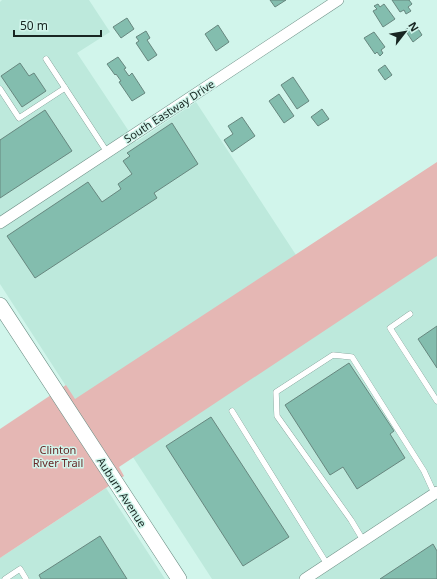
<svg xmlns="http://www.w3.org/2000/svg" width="437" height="579" font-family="'Noto Sans',sans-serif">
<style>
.built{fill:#bde9dc}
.green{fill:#e5b7b4}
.building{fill:#83bdae;stroke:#67877f}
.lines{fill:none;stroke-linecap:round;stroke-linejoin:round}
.service-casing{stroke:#6d8e85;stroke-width:6}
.minor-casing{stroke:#6d8e85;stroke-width:12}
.secondary-casing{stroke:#6d8e85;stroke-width:16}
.service{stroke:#fff;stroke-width:5.5}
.minor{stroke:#fff;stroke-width:11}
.secondary{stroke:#fff;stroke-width:15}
.labels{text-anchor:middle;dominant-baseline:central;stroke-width:3;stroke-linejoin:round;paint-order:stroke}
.street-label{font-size:11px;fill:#182622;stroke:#d1f5eb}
.park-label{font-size:11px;fill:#672727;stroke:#d1f5eb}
</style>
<rect width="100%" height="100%" fill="#d1f5eb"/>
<g class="built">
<path d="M2,0H89L110,32L77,53L136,142L196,102L296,255L75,400L0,284V2Z"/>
<path d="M437,254V579H212L129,451Z"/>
<path d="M106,488L165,579H0V558Z"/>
</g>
<path class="green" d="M437,162V256L119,467L124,476L0,558V429L66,385L75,399Z"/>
<g class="building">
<path d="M270,0H286L275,7Z"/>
<path d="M392,0H409L412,4L408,7L411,11L406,14L404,10L400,12Z"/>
<path d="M378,4L380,7L384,4L395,19L383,27L373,11L377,9L374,6Z"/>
<path d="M127,18L134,29L121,38L113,27Z"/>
<path d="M415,24L422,35L413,42L405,30Z"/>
<path d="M218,25L229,42L216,51L205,34Z"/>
<path d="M146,31L150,38L147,40L157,55L148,61L136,43L139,41L136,37Z"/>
<path d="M374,32L385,47L381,50L383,53L380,56L377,52L375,54L364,38Z"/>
<path d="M118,57L126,68L124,69L129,76L132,73L145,93L132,101L119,82L121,81L116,74L115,75L107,64Z"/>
<path d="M20,63L29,76L34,73L46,91L22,107L1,76Z"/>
<path d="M385,65L392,75L385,80L378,70Z"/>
<path d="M293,77L309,101L297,109L281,85Z"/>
<path d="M279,94L294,116L284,123L269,101Z"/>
<path d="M322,109L329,119L318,126L311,117Z"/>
<path d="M45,110L72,151L0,198V140Z"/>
<path d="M242,117L255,136L232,152L224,140L233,134L228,126Z"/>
<path d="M172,123L198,164L154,193L157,198L35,278L7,236L88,182L102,202L121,189L118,184L132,174L123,161L130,156L127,153Z"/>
<path d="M437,326V368L418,339Z"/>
<path d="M349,363L394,431L390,434L405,458L357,489L343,467L330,475L285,405Z"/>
<path d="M211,417L289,537L243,566L166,446Z"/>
<path d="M100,536L127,579H41L39,575Z"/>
<path d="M433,544L437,551V579H380Z"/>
</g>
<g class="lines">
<defs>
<g id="service">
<path d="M46,59L107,152"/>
<path d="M0,89L19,118L65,88"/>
<path d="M410,314L390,328L437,401"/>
<path d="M232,411L327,564"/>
<path d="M363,540L351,520L277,416L276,392L333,355L352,357L424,471L435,495"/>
<path d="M5,579L20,569L26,579"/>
</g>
<g id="minor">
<path d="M0,223L338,0"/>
<path d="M305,579L437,492"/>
</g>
<path id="secondary" d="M0,305L179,579"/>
</defs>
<use href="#service" class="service-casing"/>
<use href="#minor" class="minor-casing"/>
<use href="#secondary" class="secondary-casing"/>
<use href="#service" class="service"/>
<use href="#minor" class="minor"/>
<use href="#secondary" class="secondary"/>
</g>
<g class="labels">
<g class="street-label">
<text transform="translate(169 111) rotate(-33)">South Eastway Drive</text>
<text transform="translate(122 492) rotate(57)">Auburn Avenue</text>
</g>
<g class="park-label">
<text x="58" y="449">Clinton<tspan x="58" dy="13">River Trail</tspan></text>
</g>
</g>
<g transform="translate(405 32) rotate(59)" stroke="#d1f5eb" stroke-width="3" paint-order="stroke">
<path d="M0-3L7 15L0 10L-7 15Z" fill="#182622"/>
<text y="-6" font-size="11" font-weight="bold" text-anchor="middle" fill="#182622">N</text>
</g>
<path d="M14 30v6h87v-6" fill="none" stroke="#182622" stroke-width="2"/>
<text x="20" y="30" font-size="12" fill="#182622" stroke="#d1f5eb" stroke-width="3" paint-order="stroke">50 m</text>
</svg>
